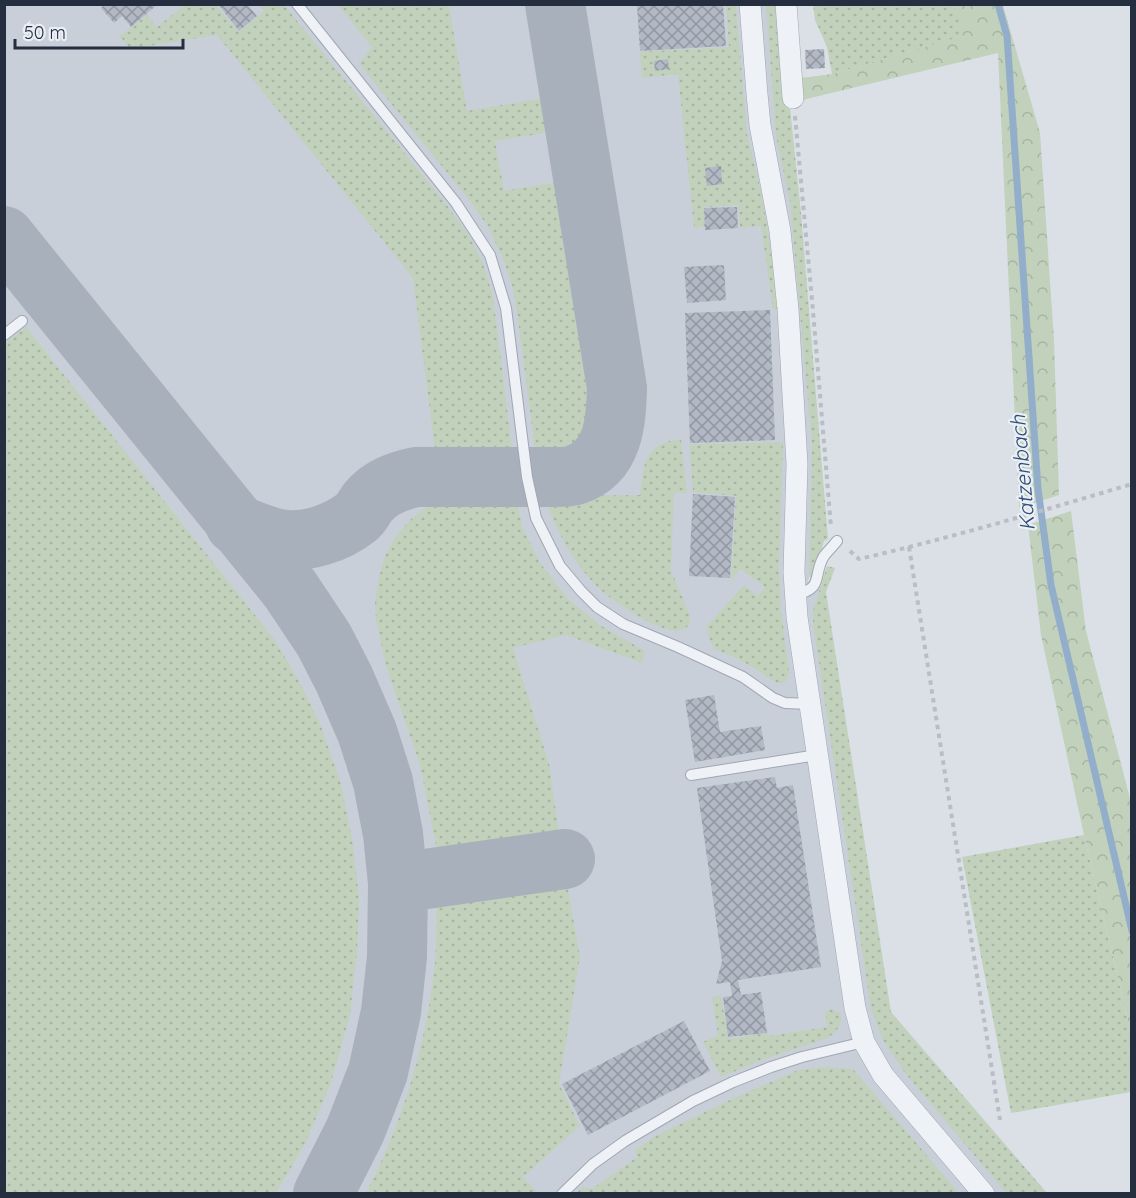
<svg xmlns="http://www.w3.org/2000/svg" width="1136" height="1198" font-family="Quicksand,sans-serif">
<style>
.built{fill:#c9cfd9}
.grass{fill:url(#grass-dots)}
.forest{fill:url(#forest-crowns)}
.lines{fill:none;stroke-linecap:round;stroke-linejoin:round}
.stream{stroke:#93aeca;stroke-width:7}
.taxiway{stroke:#a8b0bc;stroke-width:60}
.building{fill:url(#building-cross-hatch)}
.lane-casing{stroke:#a0a7b1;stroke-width:12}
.street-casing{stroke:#a0a7b1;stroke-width:22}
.path{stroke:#b9bec5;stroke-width:4;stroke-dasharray:4.5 4.5;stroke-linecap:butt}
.lane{stroke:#eef1f5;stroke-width:10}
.street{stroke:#eef1f5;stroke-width:21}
.labels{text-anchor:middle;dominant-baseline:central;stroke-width:4.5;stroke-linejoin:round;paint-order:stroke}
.water-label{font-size:21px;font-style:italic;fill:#2c4c74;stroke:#eaeff5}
</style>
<defs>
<pattern id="grass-dots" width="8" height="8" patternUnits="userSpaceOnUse" patternTransform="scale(1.5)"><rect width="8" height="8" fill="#c1d1bc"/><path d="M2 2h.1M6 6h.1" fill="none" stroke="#a6b4a3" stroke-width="1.8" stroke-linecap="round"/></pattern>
<pattern id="forest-crowns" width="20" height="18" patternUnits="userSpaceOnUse" patternTransform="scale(1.5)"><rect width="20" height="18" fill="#c1d1bc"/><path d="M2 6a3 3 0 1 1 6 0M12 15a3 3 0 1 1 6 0" fill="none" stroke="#a6b4a3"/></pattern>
<pattern id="building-cross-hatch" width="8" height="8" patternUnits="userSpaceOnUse" patternTransform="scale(1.5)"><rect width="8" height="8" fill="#b2b9c4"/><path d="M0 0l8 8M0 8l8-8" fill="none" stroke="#9197a1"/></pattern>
</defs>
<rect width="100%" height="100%" fill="#dbe0e7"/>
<path class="built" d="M5,5H777L823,539L808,581L820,585L888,1016L1040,1193L5,1194Z"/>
<g class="grass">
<path d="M185,5H216L239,32L264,11L260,5H284L446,204L470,237L483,264L493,296L513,457L436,458L413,278L217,35L130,49L120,36L147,15L157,27Z"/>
<path d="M338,5H449L467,111L545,98L551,132L495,141L504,191L558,182L586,380L589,426L584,433L569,447L557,452L536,457L517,312L512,285L503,259L488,227L471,202L359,64L372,47Z"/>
<path d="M726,5H736L747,134L762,196L771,250L778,309H773L761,226L740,228L738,205L704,207L705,227L694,228L678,74L642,78L640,52L729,47Z"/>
<path d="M766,5H782L788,88L801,213L828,539L824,541L818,563L811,579L809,575L812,446L790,202L776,136Z"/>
<path d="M813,5H955L964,36L832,74L827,47L815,20Z"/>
<path d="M26,327L274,639L299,681L319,721L340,780L353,844L359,898L357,952L350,1015L331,1083L305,1144L276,1193H5L4,344Z"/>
<path d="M681,439L687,493H674L671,570L690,616C690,620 690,625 686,628C671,640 625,609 612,599C602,592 593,583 585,573C565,549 555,525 544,496L640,495C643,464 645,443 681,439Z"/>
<path d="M783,442L779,568L781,611L789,671C789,677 787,684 779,683C774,683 770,678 766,676C750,664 732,656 714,649L707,632V626L744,585L758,596L765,587L740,569L731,581L736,496L693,492L689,444Z"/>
<path d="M516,499L523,529L541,564L568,599L600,625L645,651L642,663L566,635L513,648L549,764L561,846L440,865L420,765L386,666L376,620L375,602L379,577L385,556L394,539L411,519L436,500Z"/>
<path d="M827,566L835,568L826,592L891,1012L1047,1193H1006L905,1073L883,1040L871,1009L813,623V611Z"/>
<path d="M1084,835L1131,1033V1092L1011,1113L962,857Z"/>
<path d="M566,878L580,957L559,1084L580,1126L523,1177L538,1193H366C403,1121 427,1043 435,962C437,941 436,919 437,898Z"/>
<path d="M721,995L728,1039L768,1033L769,1036L827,1027L825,1011L831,1009L840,1013C844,1024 837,1031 828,1038L762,1060L721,1077L703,1042L718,1035L712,997Z"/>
<path d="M827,1067L853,1069L959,1193H576L583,1187L592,1189L637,1157L635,1150L655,1136L732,1099L798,1070Z"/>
</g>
<g class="forest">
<path d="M955,5H1003L1040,133L1054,340L1059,495L1019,508L998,53L802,100L801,78L832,74L963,36Z"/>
<path d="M1071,511L1086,631L1131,802V1033L1084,835L1041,635L1028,525Z"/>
</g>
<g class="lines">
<path class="stream" d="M998,4L1007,36L1038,489L1051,585L1132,931"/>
<g class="taxiway">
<path d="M4,236L290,589L324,640L344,679L367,732L383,782L393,834L398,883L397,957L391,1012L378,1072L355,1131L323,1194"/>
<path d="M235,524C249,529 264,536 279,539C305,544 337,533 357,517C362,513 364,507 368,502C380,487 398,481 416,477H556C562,477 569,477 575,475C614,462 616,422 617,388L555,4"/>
<path d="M398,883L565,859"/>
</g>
</g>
<g class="building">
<path d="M105,4H158L131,27L122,16L114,23L101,8Z"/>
<path d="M218,4H247L257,16L239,31Z"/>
<path d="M637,5H723L726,46L640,51Z"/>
<path d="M824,49L825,68L806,69L805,50Z"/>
<path d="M668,59L669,69L655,71L654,61Z"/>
<path d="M721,166L722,184L707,186L705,168Z"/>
<path d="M737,207L738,228L705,230L704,208Z"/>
<path d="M724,265L726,300L687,303L684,267Z"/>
<path d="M770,310L775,440L690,443L685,313Z"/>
<path d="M693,494L735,497L730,578L689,576Z"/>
<path d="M714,695L720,732L761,726L765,750L695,762L685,700Z"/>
<path d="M775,777L777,788L793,785L821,967L738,980L741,995L761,992L767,1033L728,1037L723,997L732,996L730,982L716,984L722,961L697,788Z"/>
<path d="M684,1021L710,1071L588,1135L562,1084Z"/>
</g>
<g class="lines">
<defs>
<g id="lane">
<path d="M297,4L456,203L490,255L506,308L527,477L536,518L560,566L581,591L597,607L623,624L678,647L743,677L773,698L785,703L810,704"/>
<path d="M4,335L22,321"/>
<path d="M795,595C825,588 812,576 824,556C828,551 833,546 837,541"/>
<path d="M691,775L817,755"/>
<path d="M562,1194L593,1164L625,1141L693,1101L733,1082L771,1067L802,1057L864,1042"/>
</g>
<g id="street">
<path d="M750,4L757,94L760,125L780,231L788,309L797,464L794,572L797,617L855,1008L864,1042L883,1075L984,1194"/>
<path d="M786,4L793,98"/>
</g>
</defs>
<use href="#lane" class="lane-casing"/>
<use href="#street" class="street-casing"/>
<g class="path">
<path d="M795,116L813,311L831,527"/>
<path d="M909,547L1000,1120"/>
<path d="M850,551L859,559C951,538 1041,511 1132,484"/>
</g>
<use href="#lane" class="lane"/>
<use href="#street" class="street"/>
</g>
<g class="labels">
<g class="water-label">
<text transform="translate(1022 473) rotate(-95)">Katzenbach</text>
</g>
</g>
<rect width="1136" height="1198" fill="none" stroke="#242e3e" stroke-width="12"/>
<path d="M15 39v9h168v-9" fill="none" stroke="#242e3e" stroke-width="3"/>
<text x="24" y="39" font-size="18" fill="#242e3e" stroke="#eaeff5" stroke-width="4.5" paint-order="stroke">50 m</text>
</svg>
